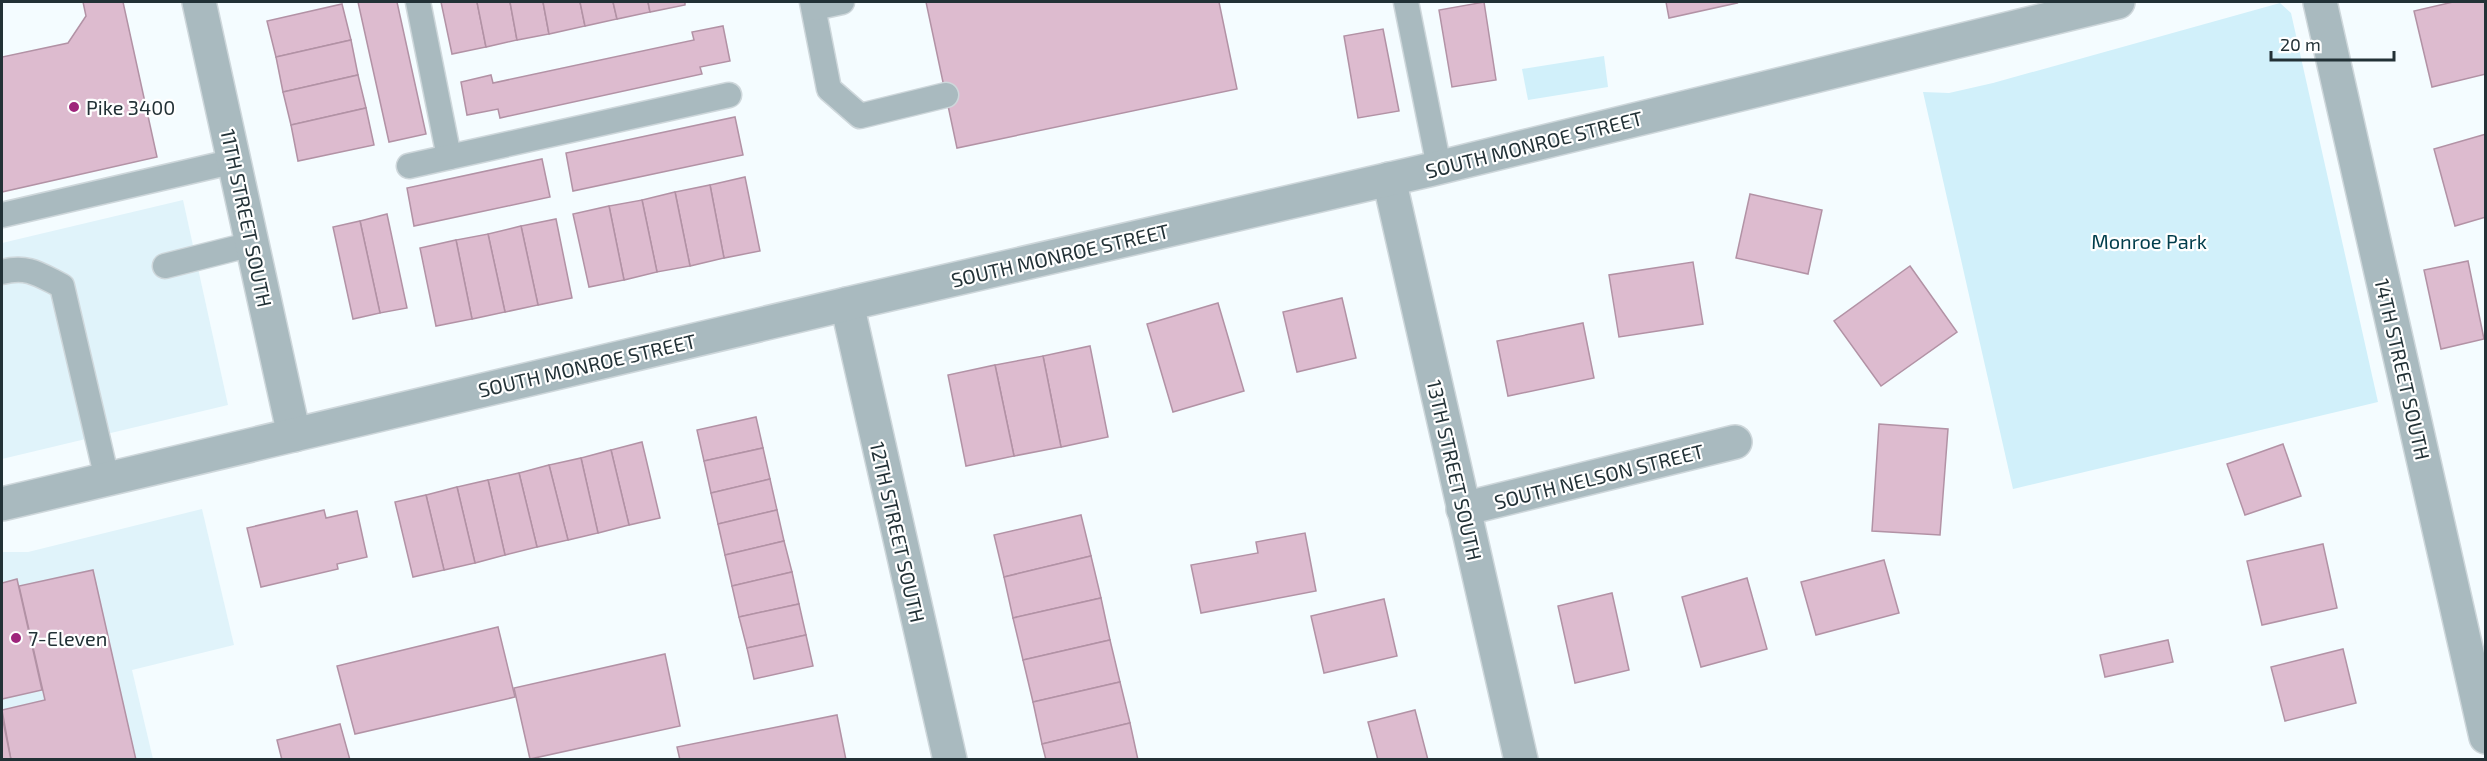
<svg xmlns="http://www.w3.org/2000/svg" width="2487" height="761" font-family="'Exo 2',sans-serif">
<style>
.built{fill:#e0f3fa}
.green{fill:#d1f0fa}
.building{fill:#ddbbcf;stroke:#b292a5;stroke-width:1.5}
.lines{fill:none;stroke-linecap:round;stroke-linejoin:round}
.service-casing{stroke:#ced7db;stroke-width:27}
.minor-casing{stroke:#ced7db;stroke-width:36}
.service{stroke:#a9babf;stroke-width:24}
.minor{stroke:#a9babf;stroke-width:33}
.poi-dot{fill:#9e247b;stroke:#fff;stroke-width:2}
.labels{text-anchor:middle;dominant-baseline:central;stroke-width:4.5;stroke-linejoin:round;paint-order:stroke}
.poi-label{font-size:20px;fill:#223136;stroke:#fff;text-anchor:start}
.street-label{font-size:20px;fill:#223136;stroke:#fff}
.park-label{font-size:20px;fill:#003d4b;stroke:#fff}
</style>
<rect width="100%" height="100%" fill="#f4fcff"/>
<g class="built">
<path d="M183,200L228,405L2,459V243Z"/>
<path d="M202,509L234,645L132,670L153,759H2V552H28Z"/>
</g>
<g class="green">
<path d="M2280,3L2291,13L2378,402L2013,489L1923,92L1949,93L1993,83Z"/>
<path d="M1604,56L1608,87L1528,100L1522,69Z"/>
</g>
<g class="building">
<path d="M83,2H123L157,157L2,192V57L68,43L86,16Z"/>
<path d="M358,2H397L426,134L389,142Z"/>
<path d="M441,2H477L486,47L452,54Z"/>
<path d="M477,2H510L517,40L486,47Z"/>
<path d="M510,2H543L549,34L517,40Z"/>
<path d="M543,2H580L585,26L549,34Z"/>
<path d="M580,2H613L617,19L585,26Z"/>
<path d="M613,2H648L650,12L617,19Z"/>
<path d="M648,2H685V5L650,12Z"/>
<path d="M926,2H1219L1237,89L957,148Z"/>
<path d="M1484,2L1496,80L1452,87L1439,10Z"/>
<path d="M1666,2H1736L1737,3L1669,18Z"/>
<path d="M2453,2H2486V74L2432,87L2414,11Z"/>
<path d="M342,4L351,40L276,57L267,21Z"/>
<path d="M723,26L730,61L700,67L702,74L500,118L498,109L467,115L461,82L491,75L493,83L694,40L692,32Z"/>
<path d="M1383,29L1399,111L1358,118L1344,36Z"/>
<path d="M351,40L358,75L283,92L276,57Z"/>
<path d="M358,75L366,108L291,125L283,92Z"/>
<path d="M366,108L374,145L298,161L291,125Z"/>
<path d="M735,117L743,155L573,191L566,153Z"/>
<path d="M2486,134V217L2455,226L2434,149Z"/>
<path d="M542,159L550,197L414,226L407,188Z"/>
<path d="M745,177L760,251L724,258L710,185Z"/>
<path d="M710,185L724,258L690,266L675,192Z"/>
<path d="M675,192L690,266L657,272L642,200Z"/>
<path d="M1750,194L1822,210L1808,274L1736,258Z"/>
<path d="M642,200L657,272L624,280L609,206Z"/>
<path d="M609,206L624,280L589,287L573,214Z"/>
<path d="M387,214L407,308L380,313L360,221Z"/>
<path d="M556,219L572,298L538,305L521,226Z"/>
<path d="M360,221L380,313L353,319L333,227Z"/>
<path d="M521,226L538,305L505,312L488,234Z"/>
<path d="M488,234L505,312L472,319L456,240Z"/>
<path d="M456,240L472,319L436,326L420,248Z"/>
<path d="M2468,261L2484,339L2441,349L2424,270Z"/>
<path d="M1693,262L1703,324L1619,337L1609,275Z"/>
<path d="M1910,266L1957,332L1881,386L1834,321Z"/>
<path d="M1342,298L1356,358L1297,372L1283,312Z"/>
<path d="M1218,303L1244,391L1173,412L1147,324Z"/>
<path d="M1583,323L1594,378L1508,396L1497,341Z"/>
<path d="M1090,346L1108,437L1061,447L1043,356Z"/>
<path d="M1043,356L1061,447L1014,456L995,365Z"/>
<path d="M995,365L1014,456L966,466L948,375Z"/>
<path d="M756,417L763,448L704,461L697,430Z"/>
<path d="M1879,424L1948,429L1940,535L1872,531Z"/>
<path d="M642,442L660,518L629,525L611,450Z"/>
<path d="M2283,444L2301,496L2245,515L2227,464Z"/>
<path d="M763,448L770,479L711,493L704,461Z"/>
<path d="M611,450L629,525L598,533L581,458Z"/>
<path d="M581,458L598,533L568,540L549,465Z"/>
<path d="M549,465L568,540L537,547L519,473Z"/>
<path d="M519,473L537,547L505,555L488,480Z"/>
<path d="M770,479L777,510L718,524L711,493Z"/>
<path d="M488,480L505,555L475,563L457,487Z"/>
<path d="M457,487L475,563L444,570L426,495Z"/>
<path d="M426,495L444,570L413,577L395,502Z"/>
<path d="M324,510L326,518L357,511L367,557L337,564L338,569L261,587L247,528Z"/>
<path d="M777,510L784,541L725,555L718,524Z"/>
<path d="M1081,515L1091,556L1004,577L994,535Z"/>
<path d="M1305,533L1316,591L1201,613L1191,565L1258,553L1256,542Z"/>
<path d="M784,541L792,572L732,586L725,555Z"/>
<path d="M2323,544L2337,608L2262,625L2247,561Z"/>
<path d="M1091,556L1101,598L1013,618L1004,577Z"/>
<path d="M1884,560L1899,613L1816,635L1801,582Z"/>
<path d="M93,570L136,760H11L2,710L45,700L19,586Z"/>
<path d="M792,572L799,604L739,617L732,586Z"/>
<path d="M1747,578L1767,649L1701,667L1682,597Z"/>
<path d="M17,579L42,690L2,699V583Z"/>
<path d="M1612,593L1629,670L1575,683L1558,606Z"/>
<path d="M1101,598L1110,640L1023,660L1013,618Z"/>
<path d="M1384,599L1397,656L1324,673L1311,616Z"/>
<path d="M799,604L806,635L747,648L739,617Z"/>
<path d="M498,627L515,697L355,734L337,666Z"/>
<path d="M806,635L813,666L754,679L747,648Z"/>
<path d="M1110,640L1120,682L1033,702L1023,660Z"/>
<path d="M2168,640L2173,662L2105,677L2100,655Z"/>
<path d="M2343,649L2356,703L2285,721L2271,667Z"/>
<path d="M665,654L680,726L530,759L514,688Z"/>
<path d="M1120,682L1130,723L1042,744L1033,702Z"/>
<path d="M1415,710L1428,760H1378L1368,722Z"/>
<path d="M837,715L846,760H680L677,747Z"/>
<path d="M2,716L11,760H2Z"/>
<path d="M1130,723L1138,760H1046L1042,744Z"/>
<path d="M340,724L350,760H282L277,740Z"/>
</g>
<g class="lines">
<defs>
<g id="service">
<path d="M418,2L449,157"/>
<path d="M812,2L829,89L860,116L946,95"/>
<path d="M1406,2L1439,167"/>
<path d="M814,8L842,2"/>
<path d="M409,166L729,95"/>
<path d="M2,215L235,161"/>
<path d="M165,266L252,244"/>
<path d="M2,272C28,265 40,275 62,286L107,479"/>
</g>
<g id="minor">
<path d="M199,2L294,435"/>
<path d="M2320,2L2486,737"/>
<path d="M1389,179L1521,760"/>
<path d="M847,304L950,760"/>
<path d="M2,504L847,304L1429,170L2118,2"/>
<path d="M1463,509L1735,442"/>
</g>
</defs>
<use href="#service" class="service-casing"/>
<use href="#minor" class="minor-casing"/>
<use href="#service" class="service"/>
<use href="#minor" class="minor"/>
</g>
<g class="poi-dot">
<circle cx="74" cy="107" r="6"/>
<circle cx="16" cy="638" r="6"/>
</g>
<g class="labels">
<g class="poi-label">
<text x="86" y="107">Pike 3400</text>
<text x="28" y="638">7-Eleven</text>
</g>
<g class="street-label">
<text transform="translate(1534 144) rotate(-14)">SOUTH MONROE STREET</text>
<text transform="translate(247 218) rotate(78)">11TH STREET SOUTH</text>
<text transform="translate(1060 255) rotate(-13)">SOUTH MONROE STREET</text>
<text transform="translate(587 365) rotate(-13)">SOUTH MONROE STREET</text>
<text transform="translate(2403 369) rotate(77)">14TH STREET SOUTH</text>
<text transform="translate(1455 470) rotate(77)">13TH STREET SOUTH</text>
<text transform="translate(1599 476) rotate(-14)">SOUTH NELSON STREET</text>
<text transform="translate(898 532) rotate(77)">12TH STREET SOUTH</text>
</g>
<g class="park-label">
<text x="2149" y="241">Monroe Park</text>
</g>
</g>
<rect width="2487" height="761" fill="none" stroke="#223136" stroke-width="6"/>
<path d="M2271 51v9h123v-9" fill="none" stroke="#223136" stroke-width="3"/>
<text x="2280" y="51" font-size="18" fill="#223136" stroke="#ffffff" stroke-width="4.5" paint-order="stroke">20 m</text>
</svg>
